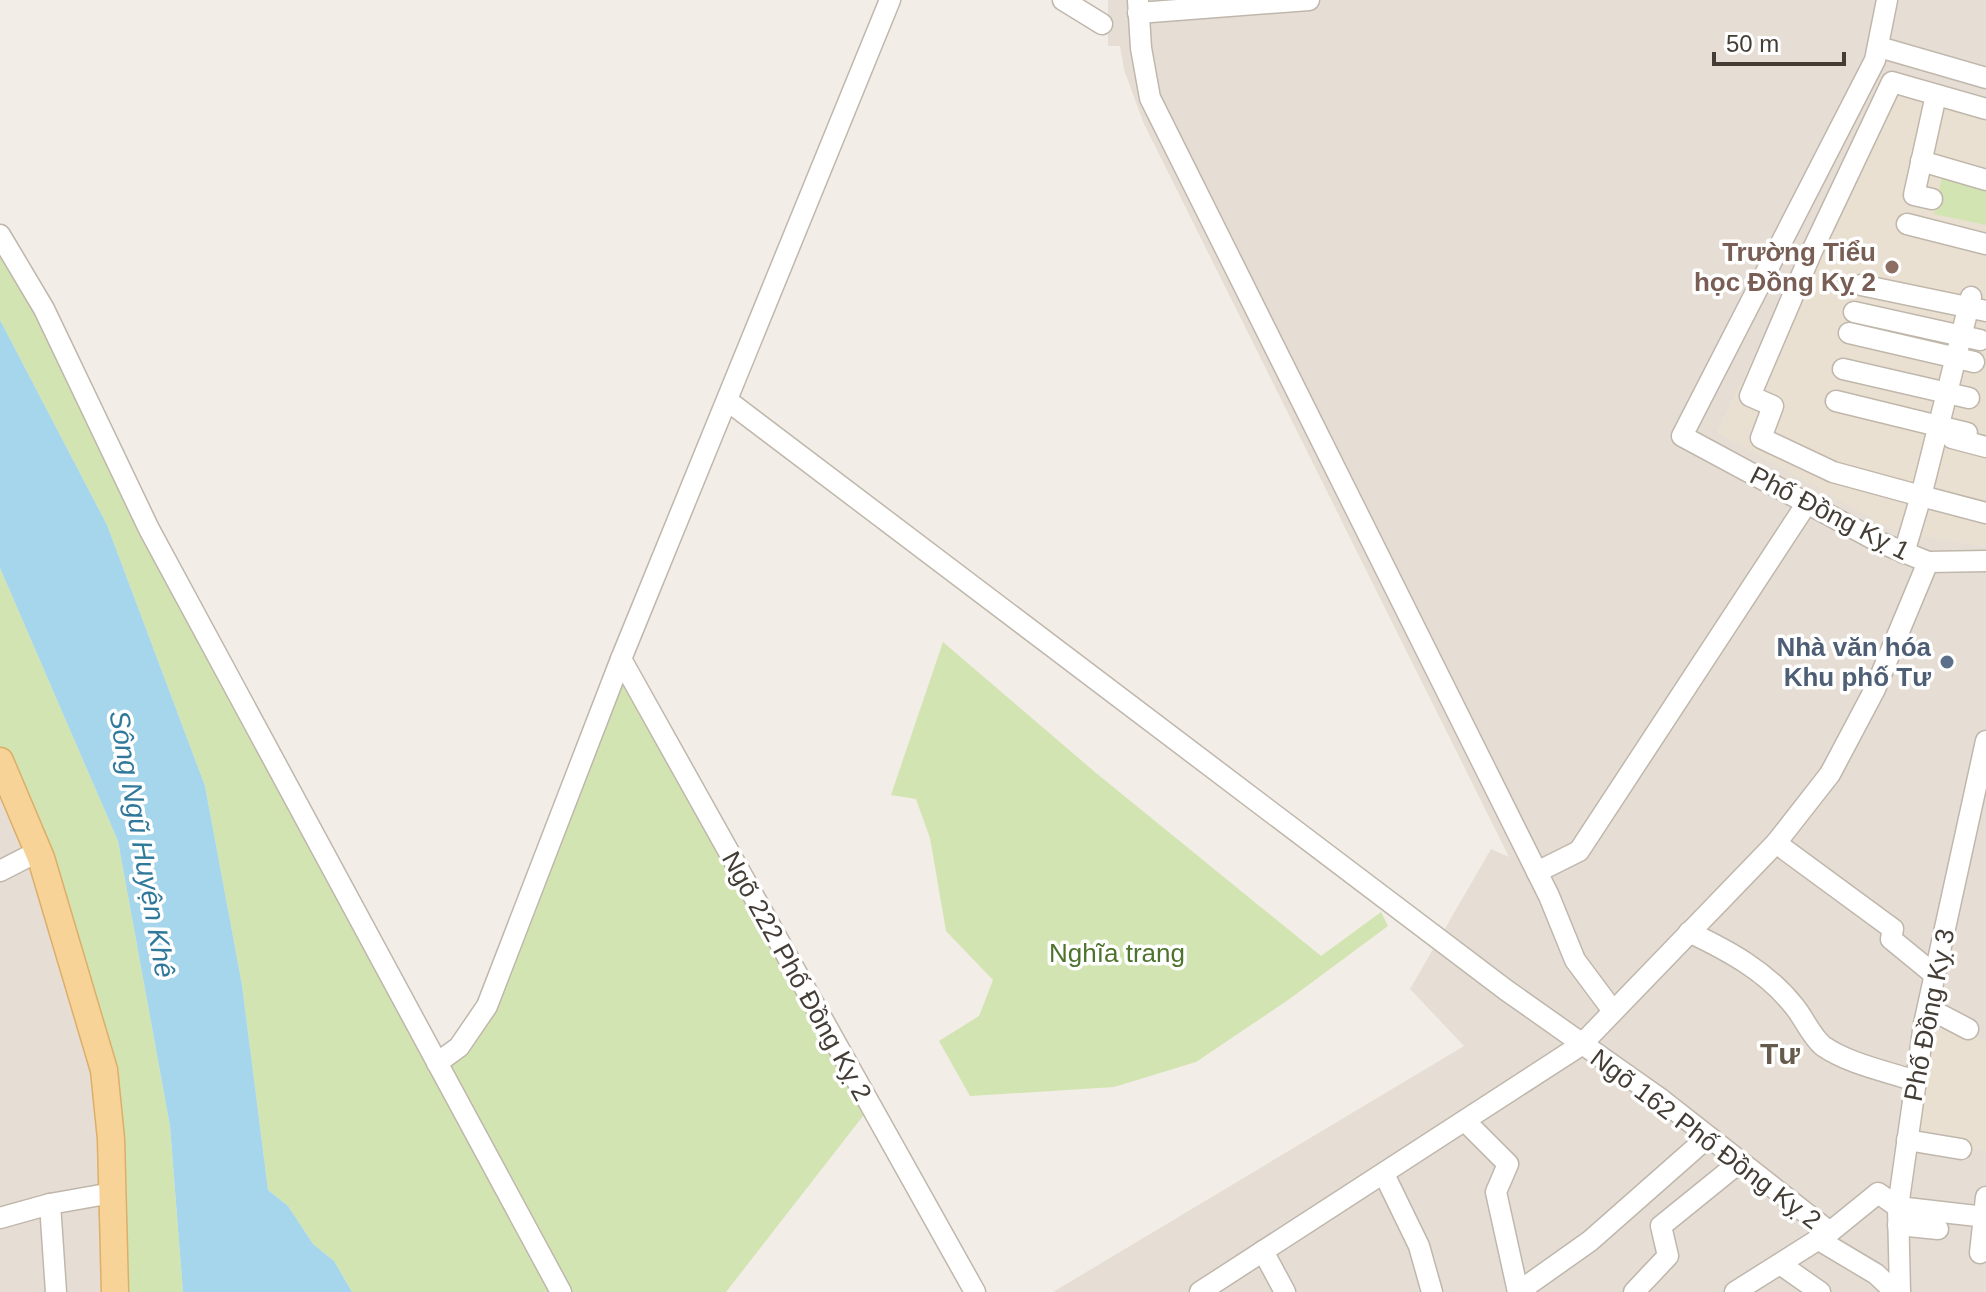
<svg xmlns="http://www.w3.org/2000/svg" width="1986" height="1292" font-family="Helvetica,sans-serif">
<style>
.residential{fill:#e6ded4}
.education{fill:#eae0d1}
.green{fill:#d2e4b1}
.water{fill:#a5d6ec}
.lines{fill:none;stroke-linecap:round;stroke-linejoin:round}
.minor-casing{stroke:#c0b7ac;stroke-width:23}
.major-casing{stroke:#ddae69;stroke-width:29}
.minor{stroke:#fff;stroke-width:20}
.major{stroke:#f8d398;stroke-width:26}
.education-dot{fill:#8d6e63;stroke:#fff;stroke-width:3}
.service-dot{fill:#5c6f8a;stroke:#fff;stroke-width:3}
.labels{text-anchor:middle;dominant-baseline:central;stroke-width:7;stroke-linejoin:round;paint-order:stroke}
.education-label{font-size:26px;font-weight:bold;fill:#785e54;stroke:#fff;text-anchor:end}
.street-label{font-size:26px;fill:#443d36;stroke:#fff}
.service-label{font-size:26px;font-weight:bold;fill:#4e5e75;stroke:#fff;text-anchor:end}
.park-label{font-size:26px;fill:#4e732c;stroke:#fff}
.water-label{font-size:28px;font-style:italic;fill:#31799b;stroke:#fff}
.quarter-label{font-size:30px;font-weight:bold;fill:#665a4d;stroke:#fff}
</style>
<rect width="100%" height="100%" fill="#f2ede6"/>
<g class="residential">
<path d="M1108,0H1986V1292H1053L1464,1046L1410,989L1491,849L1509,857L1144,124L1124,70L1120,46H1108Z"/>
<path d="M0,739L57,856L132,1292H0Z"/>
</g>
<g class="education">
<path d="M1890,75L1986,102V547L1899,533L1717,432Z"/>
<path d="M1938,1019L1986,1042V1151L1917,1142Z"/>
</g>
<g class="green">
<path d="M1942,177L1986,187V225L1934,214Z"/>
<path d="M0,235L437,1063L469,1035L621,659L870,1107L726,1292H352L334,1261L313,1244L288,1206L268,1190L242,985L205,786L107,525L0,320Z"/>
<path d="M0,568L118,841L170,1126L183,1292H116L104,1070L0,769Z"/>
<path d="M943,642L1096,773L1321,956L1381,912L1388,926L1288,1000L1196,1062L1114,1087L970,1096L939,1041L979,1016L993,980L946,931L930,838L916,799L891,795Z"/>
</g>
<path class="water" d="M0,320L107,525L205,786L242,985L268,1190L288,1206L313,1244L334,1261L352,1292H183L170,1126L118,841L0,568Z"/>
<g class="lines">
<defs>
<g id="minor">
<path d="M1063,0L1102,24"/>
<path d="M1138,0L1141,48L1150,98L1549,896L1575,960L1613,1011"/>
<path d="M1887,0L1875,60L1682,436L1879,542L1928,562L1986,561"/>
<path d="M1138,13L1309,0"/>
<path d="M1879,47L1986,78"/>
<path d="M1921,161L1986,180"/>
<path d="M1932,199L1914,195L1936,95"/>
<path d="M1907,224L1986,244"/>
<path d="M0,235L44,309L149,529L561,1292"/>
<path d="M1861,285L1986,311"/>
<path d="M1971,297L1921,496L1833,472L1761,438L1773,406L1750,396L1812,251L1892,82L1986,109"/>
<path d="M1854,312L1980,340"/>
<path d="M1849,333L1974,362"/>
<path d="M1843,369L1969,398"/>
<path d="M728,401L1506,990L1662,1100L1830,1232"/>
<path d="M1836,401L1967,433"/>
<path d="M1952,438L1986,447"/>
<path d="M1904,553L1921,496L1986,513"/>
<path d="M621,659L975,1292"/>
<path d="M1776,843L1893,929L1891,939L1935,975"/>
<path d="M0,871L39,851"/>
<path d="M1537,872L1579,851L1807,503"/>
<path d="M1689,932C1729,951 1766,971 1794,1006C1804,1018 1811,1036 1823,1046C1849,1064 1886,1071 1915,1081"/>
<path d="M1928,1008L1968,1029"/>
<path d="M437,1063L459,1047L487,1006L621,659L890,0"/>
<path d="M1466,1122L1508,1164L1496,1192L1518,1292"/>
<path d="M1907,1140L1961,1149"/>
<path d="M1384,1174L1419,1246L1432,1292"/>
<path d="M50,1204L56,1292"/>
<path d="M0,1218L50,1204L112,1193"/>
<path d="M1898,1225L1938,1229"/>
<path d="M1819,1240L1876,1274L1895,1292"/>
<path d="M1263,1251L1285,1292"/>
<path d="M1980,1253L1986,1197"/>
<path d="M1780,1264L1820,1292"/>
<path d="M1200,1292L1581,1045L1776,843L1830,774L1875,689L1928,562"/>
<path d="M1518,1292L1590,1241L1708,1137"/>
<path d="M1634,1292L1668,1256L1661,1226L1740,1162"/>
<path d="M1735,1292L1830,1232L1878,1193L1898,1207L1986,1217"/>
<path d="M1900,1292L1898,1207L1924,1024L1986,741"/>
</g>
<path id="major" d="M0,761L41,858L104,1070L111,1139L115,1292"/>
</defs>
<use href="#minor" class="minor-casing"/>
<use href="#major" class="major-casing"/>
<use href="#minor" class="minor"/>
<use href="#major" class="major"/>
</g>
<circle class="education-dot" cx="1892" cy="267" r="8"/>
<circle class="service-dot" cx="1947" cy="662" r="8"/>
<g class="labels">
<g class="education-label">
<text x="1876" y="252">Trường Tiểu<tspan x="1876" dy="30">học Đồng Kỵ 2</tspan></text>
</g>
<g class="street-label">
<text transform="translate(1830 513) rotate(27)">Phố Đồng Kỵ 1</text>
<text transform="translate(797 976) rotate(61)">Ngõ 222 Phố Đồng Kỵ 2</text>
<text transform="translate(1929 1015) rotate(-79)">Phố Đồng Kỵ 3</text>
<text transform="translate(1706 1139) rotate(37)">Ngõ 162 Phố Đồng Kỵ 2</text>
</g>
<g class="service-label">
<text x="1931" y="647">Nhà văn hóa<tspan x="1931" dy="30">Khu phố Tư</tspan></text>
</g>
<g class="park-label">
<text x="1117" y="953">Nghĩa trang</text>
</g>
<g class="water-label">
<text transform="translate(142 844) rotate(80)">Sông Ngũ Huyện Khê</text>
</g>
<g class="quarter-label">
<text x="1780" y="1053">Tư</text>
</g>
</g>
<path d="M1714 52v12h130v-12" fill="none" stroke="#443d36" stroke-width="4"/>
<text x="1726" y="52" font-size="24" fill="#443d36" stroke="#ffffff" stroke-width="6" paint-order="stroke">50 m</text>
</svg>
